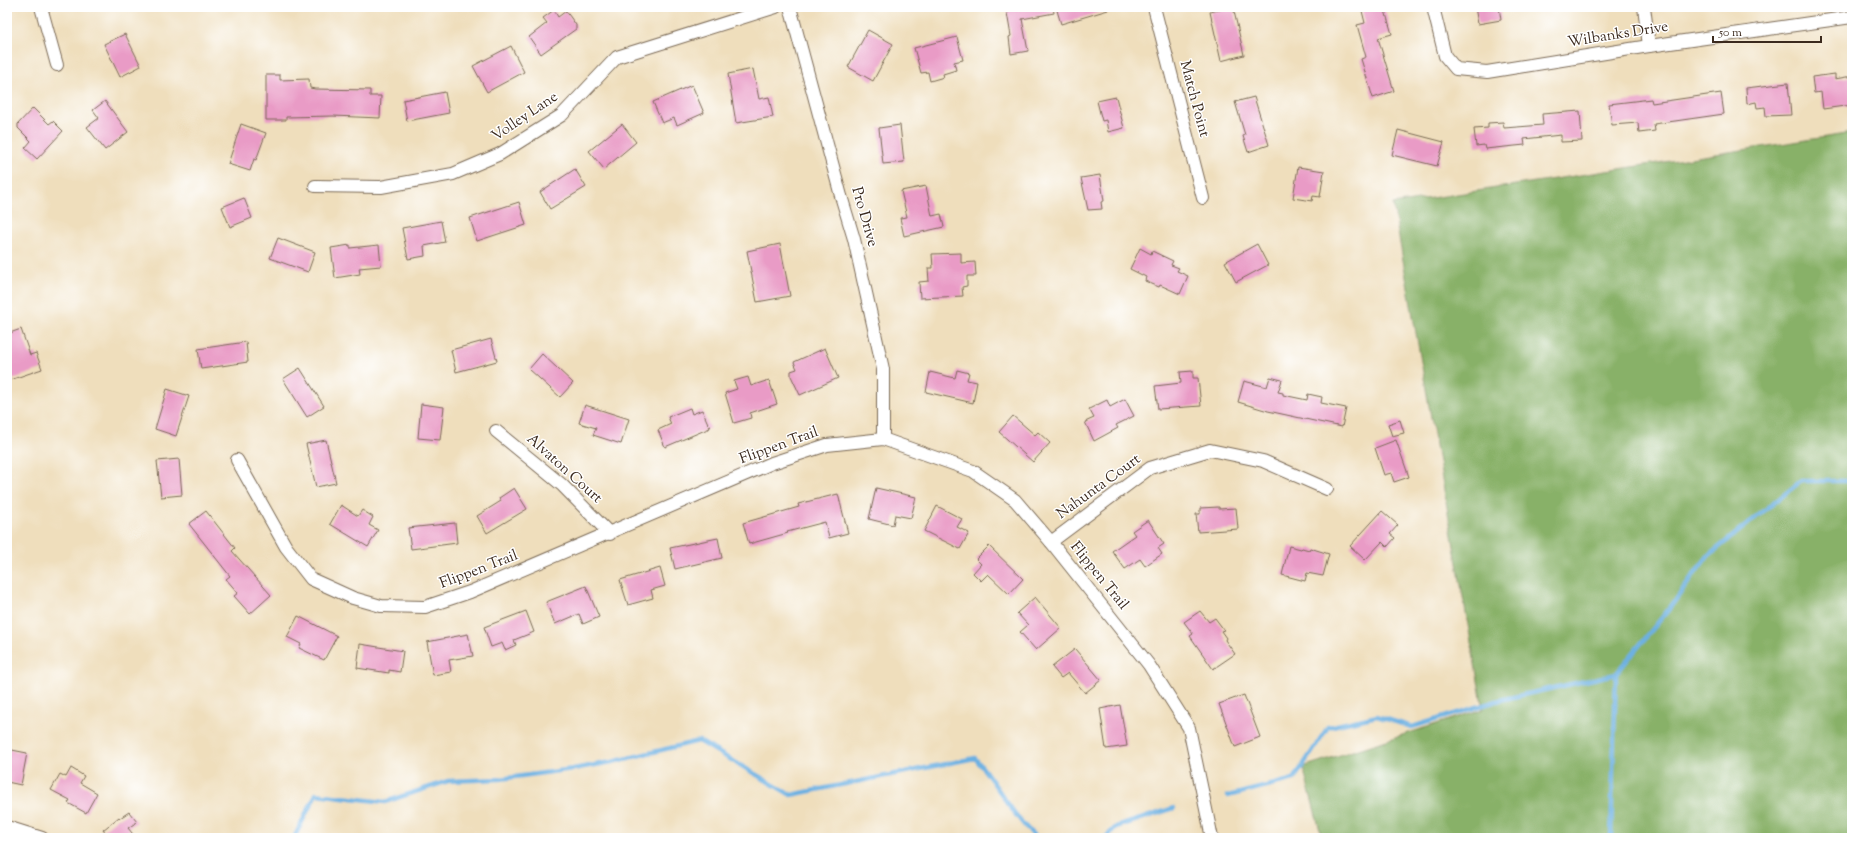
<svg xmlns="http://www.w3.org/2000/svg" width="1859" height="845" font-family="'Sorts Mill Goudy',serif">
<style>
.forest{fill:#88b168;stroke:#626e43}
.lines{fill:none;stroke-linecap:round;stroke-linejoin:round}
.stream{stroke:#6db1e2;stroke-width:4.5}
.building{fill:#e99bc6}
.street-casing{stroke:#7a6955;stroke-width:14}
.street{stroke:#fff;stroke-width:12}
.labels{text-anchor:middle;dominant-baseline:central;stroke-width:3;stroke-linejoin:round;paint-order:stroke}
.street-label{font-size:15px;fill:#3b2a1e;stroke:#fff}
</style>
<rect width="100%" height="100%" fill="#fff"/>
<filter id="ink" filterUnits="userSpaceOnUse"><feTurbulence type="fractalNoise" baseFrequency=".025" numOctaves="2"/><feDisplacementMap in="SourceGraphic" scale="8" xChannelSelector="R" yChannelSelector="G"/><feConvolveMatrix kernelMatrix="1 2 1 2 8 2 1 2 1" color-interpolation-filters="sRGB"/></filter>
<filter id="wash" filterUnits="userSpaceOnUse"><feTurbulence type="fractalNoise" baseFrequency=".012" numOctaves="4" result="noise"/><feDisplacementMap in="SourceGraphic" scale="16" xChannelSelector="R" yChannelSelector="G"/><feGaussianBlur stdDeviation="0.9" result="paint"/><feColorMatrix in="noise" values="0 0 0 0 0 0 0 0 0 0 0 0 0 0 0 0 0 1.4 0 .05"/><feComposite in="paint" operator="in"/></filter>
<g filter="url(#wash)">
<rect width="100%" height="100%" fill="#efdebc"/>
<path class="forest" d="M1852,133V838H1322L1303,767L1483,709L1393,204Z"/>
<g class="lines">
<g class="stream">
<path d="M1228,796L1294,779L1328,727L1377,716L1412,727L1500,700L1616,674"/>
<path d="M294,838L316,794L385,802L448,781L500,779L573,769L612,762L699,741L791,795L975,758C996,783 1013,817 1037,838"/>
<path d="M1105,838L1116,827L1174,808"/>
<path d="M1611,838L1616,674L1669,609L1707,557L1801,481H1849L1852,479"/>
</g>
</g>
<g id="blocks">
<g class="building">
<path d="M1006,7H1053L1054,13L1022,19L1028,51L1011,54L1009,37L1011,36Z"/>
<path d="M1056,7H1107L1108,10L1061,24Z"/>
<path d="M1233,7L1244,55L1221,61L1210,12Z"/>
<path d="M1361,7H1384L1392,34L1378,38L1394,91L1373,98L1361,59L1366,57L1357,25L1365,23Z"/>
<path d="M1475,7H1499L1501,20L1478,24Z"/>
<path d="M554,10L558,17L566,11L576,25V29L541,54L529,37L547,23L543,18Z"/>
<path d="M868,30L893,44L873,81L848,67Z"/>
<path d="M125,34L141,66L120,77L104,44Z"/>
<path d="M957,37L963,60L954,62L956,70L943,74L944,77L930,81L928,72L921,73L914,48Z"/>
<path d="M511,46L524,72L487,92L473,66Z"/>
<path d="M753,69L759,99L769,97L773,117L736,123L728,74Z"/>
<path d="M1835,74V79L1852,76V105L1823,109L1821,92L1814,93L1812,77Z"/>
<path d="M266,75H280V80L309,79L310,88L315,89L370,90V96H381L380,118L333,116L286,117V120H266Z"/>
<path d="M1788,83L1791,115L1766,116L1765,107L1757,108L1756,102L1747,104L1746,88Z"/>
<path d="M692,85L704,113L677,125L674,118L662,123L653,102Z"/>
<path d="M445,92L449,113L407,121L403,100Z"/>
<path d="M1721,93L1724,114L1654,124L1655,131L1639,133L1638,123L1612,125L1609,104L1651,99L1652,103Z"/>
<path d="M1116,97L1124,128L1108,132L1106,120L1102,121L1097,101Z"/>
<path d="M1254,97L1269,145L1248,152L1243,136L1245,135L1235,102Z"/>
<path d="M105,101L128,132L105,150L87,127L99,118L93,110Z"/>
<path d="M33,108L49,124L53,121L63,131L37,159L25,148L31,141L18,128V124Z"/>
<path d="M1580,111L1582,141L1561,142V135L1524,139L1525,145L1485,149L1484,145L1476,146L1474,129L1488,128V123L1503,122L1504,128L1543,125L1542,114Z"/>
<path d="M241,124L266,133L256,160L254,159L250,171L228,164Z"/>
<path d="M622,124L636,142L604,169L589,151Z"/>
<path d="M900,125L904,162L883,164L879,128Z"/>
<path d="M1398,130L1444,142L1437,166L1392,155Z"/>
<path d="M1298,167L1324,171L1320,197L1313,196L1312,201L1293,198Z"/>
<path d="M575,169L586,187L550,209L540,192Z"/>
<path d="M1100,175L1104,201L1101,202L1102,209L1088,210L1081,178Z"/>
<path d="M926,186L932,216L941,214L944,227L904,236L900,218L907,217L901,191Z"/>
<path d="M244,198L252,218L230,227L222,207Z"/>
<path d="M519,202L526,225L477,241L470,218Z"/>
<path d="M441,221L445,242L424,246L425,256L408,259L402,228Z"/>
<path d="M278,238L315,252L308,272L270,258Z"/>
<path d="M780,244L790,296L757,302L747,251Z"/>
<path d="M1257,244L1268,265L1236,282L1225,262Z"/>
<path d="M350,245V248L379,245L381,266L359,268L360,274L335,278L331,248Z"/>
<path d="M1140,248L1151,254L1152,251L1173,261L1171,265L1179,268L1177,271L1188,276L1180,294L1160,285L1159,287L1145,281L1146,277L1130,269Z"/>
<path d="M961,253V263L975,262L976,276H967V286L962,287L963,296L920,298L919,282L929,281L928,268H933L932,254Z"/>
<path d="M21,329L30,355L36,353L42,369L7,381V334Z"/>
<path d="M491,339L497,361L456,372L451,350Z"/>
<path d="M246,342L248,362L201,369L198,349Z"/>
<path d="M825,348L838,378L800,395L791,376V371L797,369L794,362Z"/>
<path d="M542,354L573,383L560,397L529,369Z"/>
<path d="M300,368L324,406L307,417L283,379Z"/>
<path d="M957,370L969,373L967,380L977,382L973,403L926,392L930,372L955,378Z"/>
<path d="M1193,371V378H1198L1201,406L1158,409L1155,386L1181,383L1180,372Z"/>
<path d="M748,377L751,386L769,380L777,404L750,413L751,418L734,423L725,393L737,389L734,381Z"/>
<path d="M1270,377L1282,380L1278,392L1283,393V395L1307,400L1308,394L1322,397L1321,403L1346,408L1342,427L1268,411L1238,402L1244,381L1267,387Z"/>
<path d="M167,389L189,396L176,436L155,429Z"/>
<path d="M1125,399L1134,416L1116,425L1118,428L1094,441L1085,422L1094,418L1089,409L1107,400L1110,407Z"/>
<path d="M421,404L444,407L440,440L418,438Z"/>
<path d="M585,405L629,419L621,444L593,435L596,428L579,423Z"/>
<path d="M690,408L692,414L702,410L710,428L665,447L658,430L671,424L668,417Z"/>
<path d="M1013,416L1035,435L1038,432L1050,443L1033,462L999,432Z"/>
<path d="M1400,420L1404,433L1392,436L1388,424Z"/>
<path d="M326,440L336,483L316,487L306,444Z"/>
<path d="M1396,440L1409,477L1394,482L1391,473L1384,475L1375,448Z"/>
<path d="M179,459L182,495L161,497L157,461Z"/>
<path d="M514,488L527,509L487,533L477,516L501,501L499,498Z"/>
<path d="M876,488L916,497L911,518L895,515L893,525L869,519Z"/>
<path d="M838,494L848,533L829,538L825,522L787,532L788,533L749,544L743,523L799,507L798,504Z"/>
<path d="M341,505L358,516L362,510L373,517L369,525L378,530L368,547L330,524Z"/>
<path d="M937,506L962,519L957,527L969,533L960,549L924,531Z"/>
<path d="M1219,507V509L1236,508L1238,529L1198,532L1196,514H1200V508Z"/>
<path d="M206,511L235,548L232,551L271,595L250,614L234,596L238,593L226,579L230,576L189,524Z"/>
<path d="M1382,511L1398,525L1390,534L1395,538L1387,547L1382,542L1365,560L1350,546Z"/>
<path d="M1148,520L1164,544L1158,548L1162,554L1145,566L1140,559L1125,569L1112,551L1135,535L1132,531Z"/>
<path d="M455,523L457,543L411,549L408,528Z"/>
<path d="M718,538L722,558L675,569L670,548Z"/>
<path d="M989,546L1023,579L1009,594L988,574L981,581L973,573L981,564L976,559Z"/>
<path d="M1289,546L1301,549L1302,548L1309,550L1310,548L1329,554L1323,576L1307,573L1305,581L1282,575Z"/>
<path d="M660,568L665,586L651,590L653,598L628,605L620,580Z"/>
<path d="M586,586L599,617L583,624L579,614L555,624L546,602Z"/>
<path d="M1035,597L1061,628L1036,650L1020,632L1028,625L1017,613Z"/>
<path d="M526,611L534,632L514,640L516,645L505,650L502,643L491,647L484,627Z"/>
<path d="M1200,611L1209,622L1215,618L1224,630L1221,631L1226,638L1225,640L1235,654L1213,669L1190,636L1193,634L1184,622Z"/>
<path d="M298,616L337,636L324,660L299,648L301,644L287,637Z"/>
<path d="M468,634L473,656L449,660L451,672L433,675L427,642Z"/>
<path d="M360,644L403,651L400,672L389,670V673L357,668Z"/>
<path d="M1075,649L1101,680L1085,693L1068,673L1061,678L1052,667Z"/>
<path d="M1244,695L1260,737L1235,747L1219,704Z"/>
<path d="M1120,705L1127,746L1106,749L1100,709Z"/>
<path d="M7,749L27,753L21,785L7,782Z"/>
<path d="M71,768L84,776L80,783L97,793L86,813L68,803L70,800L51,790L60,774L66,777Z"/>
<path d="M129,812L137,822L128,828L136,838H109L103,830L119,817L120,818Z"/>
</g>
</g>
</g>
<g filter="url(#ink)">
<use href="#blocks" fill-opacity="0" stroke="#7a6955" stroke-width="1"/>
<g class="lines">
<defs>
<g id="street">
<path d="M41,7L57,65"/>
<path d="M790,7L841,196L854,239L883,369V439"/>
<path d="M1154,7L1203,198"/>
<path d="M1433,7L1445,56L1456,69L1487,72L1649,46L1852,17"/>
<path d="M1644,7L1649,46"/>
<path d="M315,186L381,187L453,174L500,154L562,115L617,57L776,7"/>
<path d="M496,431L562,485L610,534"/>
<path d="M237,460L286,547L311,579L353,598L381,606L425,607L470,592L772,463L827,445L883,439L973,471L1015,500L1051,542L1149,665L1189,728L1212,838"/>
<path d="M1051,542L1150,468L1210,450L1263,461L1327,489"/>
<path d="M7,827L42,838"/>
</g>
</defs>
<use href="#street" class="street-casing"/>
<use href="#street" class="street"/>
</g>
</g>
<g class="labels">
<g class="street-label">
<text transform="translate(1618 35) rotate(-9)">Wilbanks Drive</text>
<text transform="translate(1194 99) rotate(75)">Match Point</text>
<text transform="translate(525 117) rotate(-34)">Volley Lane</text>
<text transform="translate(864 217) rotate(74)">Pro Drive</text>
<text transform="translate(779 446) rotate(-20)">Flippen Trail</text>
<text transform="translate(564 469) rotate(42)">Alvaton Court</text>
<text transform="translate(1099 487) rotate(-36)">Nahunta Court</text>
<text transform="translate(479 570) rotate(-21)">Flippen Trail</text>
<text transform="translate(1099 576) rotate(51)">Flippen Trail</text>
</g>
</g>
<rect width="1859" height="845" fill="none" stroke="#fff" stroke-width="24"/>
<path d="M1713 36v6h108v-6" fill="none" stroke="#3b2a1e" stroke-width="2"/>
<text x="1719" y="36" font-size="12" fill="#3b2a1e" stroke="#ffffff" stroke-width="3" paint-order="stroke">50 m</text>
</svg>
